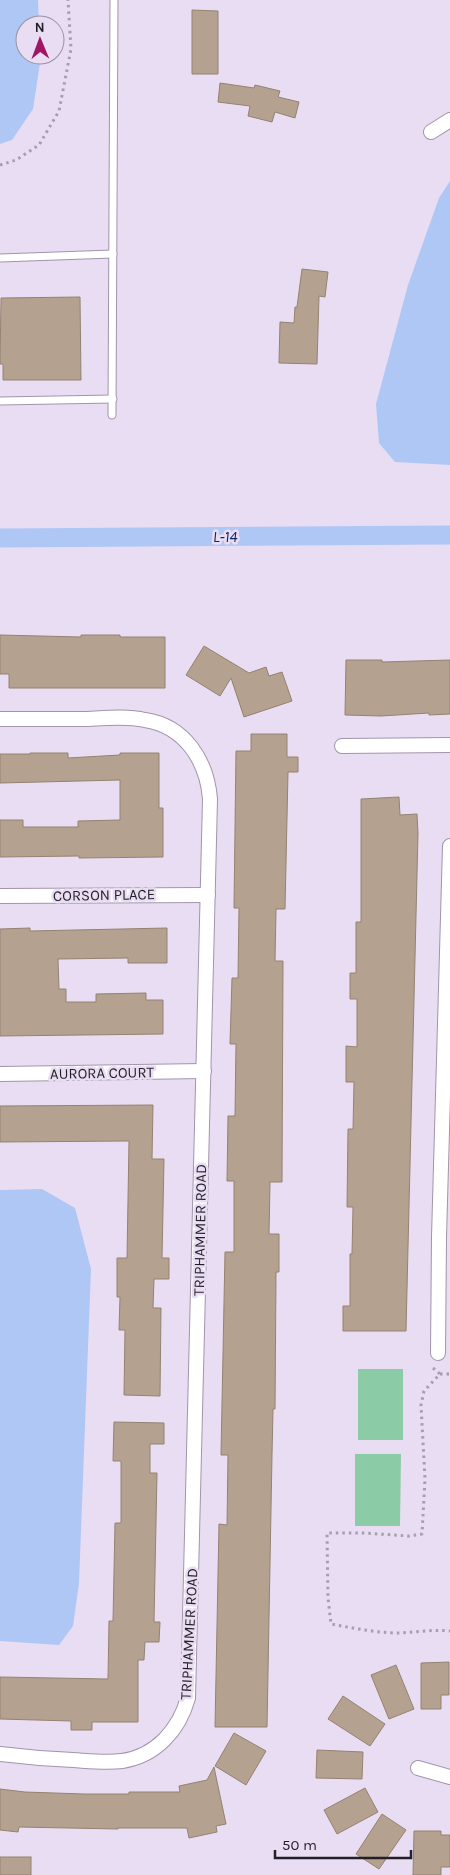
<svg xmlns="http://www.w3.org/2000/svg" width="450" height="1875" font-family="Karla,sans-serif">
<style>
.green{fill:#8bcba5}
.water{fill:#afc7f5}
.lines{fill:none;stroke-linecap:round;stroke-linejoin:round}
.canal{stroke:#afc7f5;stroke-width:19}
.building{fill:#b4a190;stroke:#948271}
.service-casing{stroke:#a195aa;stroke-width:9}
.minor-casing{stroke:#a195aa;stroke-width:16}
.path{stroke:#a69dae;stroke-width:3;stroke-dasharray:2.5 4;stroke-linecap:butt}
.service{stroke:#fff;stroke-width:7}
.minor{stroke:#fff;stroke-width:14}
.labels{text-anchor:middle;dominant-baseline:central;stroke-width:5;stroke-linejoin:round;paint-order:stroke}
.street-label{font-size:15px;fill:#231f27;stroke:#e9ddf3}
.water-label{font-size:16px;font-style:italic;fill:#0d2868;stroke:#e9ddf3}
</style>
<rect width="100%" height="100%" fill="#e9ddf3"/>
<g class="green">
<rect x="358" y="1369" width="45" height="71"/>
<path d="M355,1454H401L400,1526H355Z"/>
</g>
<g class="water">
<path d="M0,0H38L39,25H25V55H40V63L33,109L12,140L0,144Z"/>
<path d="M450,181V465L395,462L379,443L376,404L408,285L439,198Z"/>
<path d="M42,1189L75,1208L91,1269L79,1583L73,1626L59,1645L0,1641V1190Z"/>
</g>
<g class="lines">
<path class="canal" d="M0,538L450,535"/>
</g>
<g class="building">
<path d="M192,10L218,11V74H192Z"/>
<path d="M220,83L254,88L255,85L280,91L278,97L299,102L295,118L275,112L272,122L248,116L250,106L218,102Z"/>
<path d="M302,269L328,272L325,297L319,296L317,364L279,363L280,322L294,323L295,307H297Z"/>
<path d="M80,297L81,380H3V364H0L1,298Z"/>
<path d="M0,635L81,637V635H120V637H165V688H9V674H0Z"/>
<path d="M204,646L249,673L266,667L269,676L282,672L292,701L244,717L231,678L220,696L186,675Z"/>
<path d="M346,660H382V662L450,660V714L429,715V713L381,716L345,715Z"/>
<path d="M251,734H287V757H298V772H288L285,909H276L275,961H283L282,1182H270L269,1234H279V1272H276L275,1409H273L272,1455L267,1727H215L219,1524L227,1525L228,1455H221L225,1252H234V1181H227L228,1116H235L236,1044H230L232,978H238L239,908H234L236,751H251Z"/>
<path d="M30,753H68V758L120,755V753H159V808H163V857L79,858V856L0,857V820H23V827H78V821L120,820V780L0,783V754H30Z"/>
<path d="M399,797L400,815L417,814L418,833L406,1331H343V1306H350V1254H352L353,1207H347L348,1129H353L354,1082H346V1046L357,1047V999H350V973H356V922H361V799Z"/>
<path d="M30,928V931L167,928V963H128V958L58,959L59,989H66V1002H96V994L146,993V1000H163V1034L0,1036V929Z"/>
<path d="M153,1105L152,1159H164L162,1258H169V1279H154L153,1308H161L160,1396L124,1395L125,1330H119L120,1297H117V1258H127L129,1141L0,1142V1106Z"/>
<path d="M114,1422L164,1423V1444H150V1473H157L154,1622H160L159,1642H145L144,1660H138V1722H92V1730H71V1721L0,1719V1677L108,1679L109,1621H113L115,1523H121V1461H113Z"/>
<path d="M449,1662V1695H441V1709H421V1663Z"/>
<path d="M396,1665L414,1709L389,1719L371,1675Z"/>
<path d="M343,1696L385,1724L370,1746L328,1719Z"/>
<path d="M234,1733L266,1751L246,1785L215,1766Z"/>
<path d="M317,1750L363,1752L362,1779L316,1778Z"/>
<path d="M214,1767L226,1824L216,1826L217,1832L189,1838L187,1828H118V1829L19,1827L18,1832L0,1830V1789L25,1792L84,1794H129V1792H180L179,1786L207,1780Z"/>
<path d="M365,1788L378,1812L337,1834L324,1810Z"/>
<path d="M382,1814L406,1830L379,1869L356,1854Z"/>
<path d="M414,1831H441V1835H450V1867H441V1875H413Z"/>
<rect x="0" y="1857" width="31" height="18"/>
</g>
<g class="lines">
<defs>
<g id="service">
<path d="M0,258L113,254"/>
<path d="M0,401L113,399"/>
<path d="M112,415L114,0"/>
</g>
<g id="minor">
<path d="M431,132L450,120"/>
<path d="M0,719C29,719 59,719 88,719C107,718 127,716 145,720C185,726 207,761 210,799L188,1698C179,1730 156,1756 122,1761C106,1763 89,1761 73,1760C48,1759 24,1757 0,1754"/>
<path d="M342,746L450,745"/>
<path d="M0,896L208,895"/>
<path d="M0,1074L204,1071"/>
<path d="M438,1353L439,1237L450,846"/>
<path d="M418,1768L450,1777"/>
</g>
</defs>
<use href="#service" class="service-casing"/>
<use href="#minor" class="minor-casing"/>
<g class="path">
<path d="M0,165L16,160L39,145L59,111L71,49L68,0"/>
<path d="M433,1368L440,1374L424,1391L421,1405L425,1479L422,1534L409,1536L363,1533H327L328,1598L331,1624C352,1628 373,1632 394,1633C413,1633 431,1629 450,1631"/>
<path d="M440,1374H450"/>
</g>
<use href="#service" class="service"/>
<use href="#minor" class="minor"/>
</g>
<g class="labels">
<g class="street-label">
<text transform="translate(104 895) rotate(-1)">CORSON PLACE</text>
<text transform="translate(102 1073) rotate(-1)">AURORA COURT</text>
<text transform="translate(200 1230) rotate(-89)">TRIPHAMMER ROAD</text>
<text transform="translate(189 1634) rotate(-87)">TRIPHAMMER ROAD</text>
</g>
<g class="water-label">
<text x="225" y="536">L-14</text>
</g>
</g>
<g transform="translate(40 40) rotate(359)"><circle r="24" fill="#e9ddf3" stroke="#9a91a1"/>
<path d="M0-4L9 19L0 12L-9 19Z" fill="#9f1764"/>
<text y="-8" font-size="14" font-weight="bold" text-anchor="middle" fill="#231f27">N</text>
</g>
<path d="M275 1850v8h136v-8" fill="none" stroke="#231f27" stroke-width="2.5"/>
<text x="282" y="1850" font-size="15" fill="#231f27" stroke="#e9ddf3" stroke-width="4" paint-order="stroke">50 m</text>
</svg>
